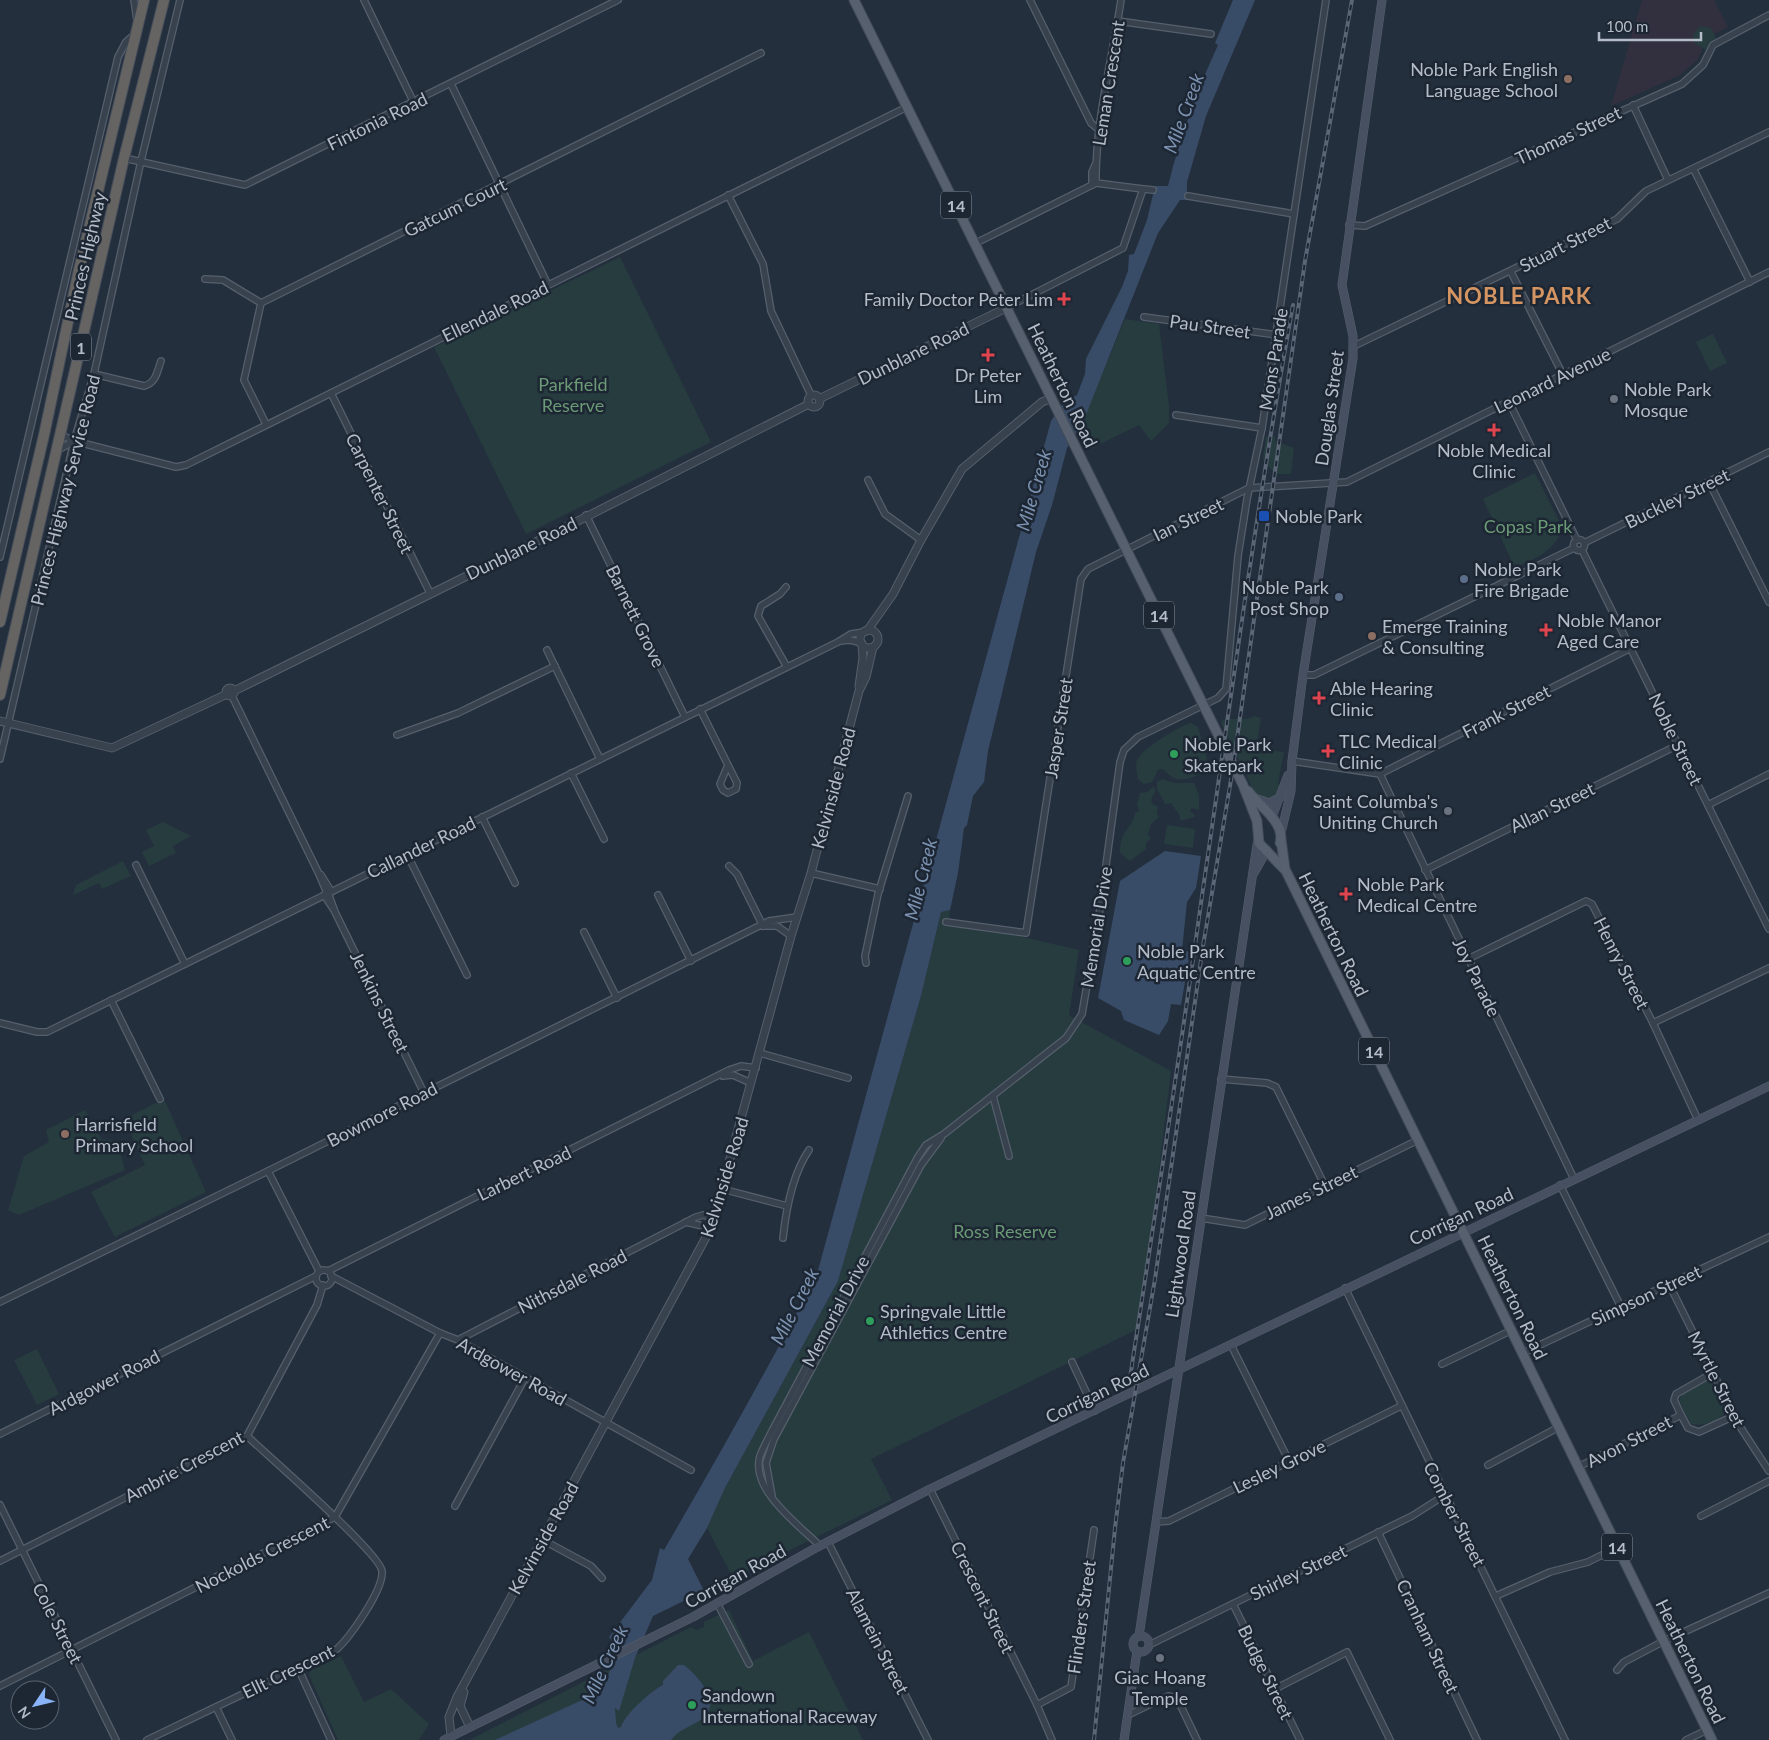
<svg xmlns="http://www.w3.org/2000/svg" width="1769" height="1740" font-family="Lato,sans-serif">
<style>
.medical{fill:#32303f}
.green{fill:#263c3f}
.water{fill:#394c67}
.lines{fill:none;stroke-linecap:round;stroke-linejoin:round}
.minor-casing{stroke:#565f6c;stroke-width:8}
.tertiary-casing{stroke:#565f6c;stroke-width:9}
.secondary-casing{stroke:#565f6c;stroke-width:9}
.primary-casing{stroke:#414a57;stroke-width:11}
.trunk-casing{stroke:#434c59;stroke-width:12}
.minor{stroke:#38414e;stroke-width:5.5}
.tertiary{stroke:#38414e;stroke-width:7}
.secondary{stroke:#465061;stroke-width:8}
.primary{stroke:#56606e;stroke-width:9}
.trunk{stroke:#656462;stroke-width:10}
.rail-casing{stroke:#5a6575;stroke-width:4}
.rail{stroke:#1d2633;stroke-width:2;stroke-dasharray:5.5;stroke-linecap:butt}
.education-dot{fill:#8d6e63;stroke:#1d2633;stroke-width:2}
.health-dot{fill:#e0444e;stroke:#1d2633;stroke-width:2}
.worship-dot{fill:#6b7280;stroke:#1d2633;stroke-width:2}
.transit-dot{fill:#1a4fb4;stroke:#1d2633;stroke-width:2}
.service-dot{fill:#5c6f8a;stroke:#1d2633;stroke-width:2}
.leisure-dot{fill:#2e9e5b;stroke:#1d2633;stroke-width:2}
.labels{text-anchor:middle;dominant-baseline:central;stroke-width:5;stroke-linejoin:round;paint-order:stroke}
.shield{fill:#1d2633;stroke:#878f9c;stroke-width:1}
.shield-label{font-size:16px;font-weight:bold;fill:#b4bcc9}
.poi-label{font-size:18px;fill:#b4bcc9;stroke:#1d2633;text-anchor:start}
.street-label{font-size:18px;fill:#b4bcc9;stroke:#1d2633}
.park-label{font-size:18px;fill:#6b9a76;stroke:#1d2633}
.water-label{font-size:19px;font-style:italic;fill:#7c92b1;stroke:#1d2633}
.district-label{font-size:22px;font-weight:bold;letter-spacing:1px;fill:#d59563;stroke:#1d2633}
</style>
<rect width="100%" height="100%" fill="#242f3e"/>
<path class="medical" d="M1642,0H1714L1728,27L1708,37L1697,60L1680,75L1611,106Z"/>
<g class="green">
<path d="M1700,26L1711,28L1716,38L1706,50L1694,43L1693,35Z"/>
<path d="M620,257L711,442L526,534L434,347Z"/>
<path d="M1125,319L1159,324L1169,406V423L1151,441L1139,425L1088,450L1079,430Z"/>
<path d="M1713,334L1727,363L1710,371L1696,342Z"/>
<path d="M1266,436L1275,437V441L1294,448L1291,474H1275L1263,460Z"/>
<path d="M1535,473L1563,529C1553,552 1536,558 1515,568L1483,499Z"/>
<path d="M1254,716L1261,718L1256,748L1284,752L1278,783L1281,786L1276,797L1267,800L1255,794L1221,723L1222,720C1233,717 1246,722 1254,716Z"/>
<path d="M1191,723L1198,727L1209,766C1201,775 1184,784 1172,777C1169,775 1165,771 1163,769L1158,770L1152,782L1144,784L1138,779C1137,773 1135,767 1137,760C1142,749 1179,726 1191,723Z"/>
<path d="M1162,779L1175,783H1194L1199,796V810L1192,808L1190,811L1195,815L1194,817L1180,821V816L1171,803L1165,804L1157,789V782Z"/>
<path d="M1154,786L1155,791L1151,800L1153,805L1158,806L1157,813L1159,817L1151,824L1148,834L1151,838L1146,843V849L1130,861L1120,853C1119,832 1133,827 1135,813L1139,811L1137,805L1140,793L1147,792Z"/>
<path d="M163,822L191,836L173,846L176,853L149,866L142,852L154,846L146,830Z"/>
<path d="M1167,825L1195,829L1193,848L1164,844Z"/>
<path d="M123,861L131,876L102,889L99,883L73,895L76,885Z"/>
<path d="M950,910L949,920L1079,950L1069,1015L1171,1071L1140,1328L871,1459L892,1500L733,1578L707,1528L725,1488L838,1281L921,996L941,911Z"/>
<path d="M164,1099L206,1192L115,1237L91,1192L145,1165L124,1119Z"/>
<path d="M85,1110L101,1139L117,1141L125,1170L19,1215L8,1210L24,1156L49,1142L46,1130Z"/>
<path d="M37,1349L59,1394L37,1405L14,1360Z"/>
<path d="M1706,1381L1713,1383L1726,1411C1720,1421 1701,1427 1691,1424L1679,1401L1683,1393Z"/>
<path d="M729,1610L753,1661L809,1632L863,1740H469L691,1627L697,1630L704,1627V1622Z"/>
<path d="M341,1656L364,1702L391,1689L429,1724L419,1740H338L309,1675L310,1671Z"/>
</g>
<g class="water">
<path d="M1233,0H1255L1206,116L1187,182V200H1180L1158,233L1084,420L1067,448L1052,505L1036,552L988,751L984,782L973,796L967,825L964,828L958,873L950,910L941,912L921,996L838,1281L725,1488L707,1528L688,1559L704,1591L653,1616L635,1658L619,1711L615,1708L616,1723L618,1728L621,1727C625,1714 651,1691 663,1685V1681L678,1665H684C697,1675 722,1702 703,1718C692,1727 680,1728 671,1740H495L591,1696L608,1676L618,1648L609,1637L652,1580L660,1548L664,1550C717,1459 769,1367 817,1274L1051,421L1064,402L1077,395L1085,374L1086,359L1122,287L1128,271L1129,255L1134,254L1147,220L1155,186H1168C1180,137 1197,91 1218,45L1215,43Z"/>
<path d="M1165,851L1201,856L1196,888L1187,902L1182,950L1190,952L1181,1005L1171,1004L1168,1021L1159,1035L1124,1020L1121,1011L1098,998L1120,881Z"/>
</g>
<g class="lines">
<defs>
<g id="minor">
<path d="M134,0L137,20"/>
<path d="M364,0L414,103"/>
<path d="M1030,0L1091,123L1099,130"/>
<path d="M1118,21L1211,34"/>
<path d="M451,84L548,285"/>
<path d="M1633,105L1668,180"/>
<path d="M124,158L245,185L618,0"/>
<path d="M1694,170L1750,282"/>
<path d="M1096,183C1095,122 1112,61 1121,0"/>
<path d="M1092,185V172L1095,165"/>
<path d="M1143,189L1153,190"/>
<path d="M728,195L763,264L771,311L811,395"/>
<path d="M1188,196L1294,214"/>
<path d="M1349,225L1365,226L1682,84L1703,65L1713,45L1769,15"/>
<path d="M974,244L1096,183L1143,189L1123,248L1006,308"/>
<path d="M1511,272L1563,375"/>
<path d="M205,279L223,280L261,303"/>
<path d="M1144,317L1277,335"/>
<path d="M1354,346L1617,219L1646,191L1769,132"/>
<path d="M94,374L144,386C156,383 157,372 161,361"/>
<path d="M331,393L430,593"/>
<path d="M1509,402L1577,540"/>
<path d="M1176,415L1262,428"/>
<path d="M266,424L244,380L261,303L761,53"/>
<path d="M61,435L74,441L176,467L186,465L907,107"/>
<path d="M58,450L74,441"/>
<path d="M868,480L885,514L921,540"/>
<path d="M1709,482L1769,602"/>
<path d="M586,515L685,717"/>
<circle cx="1579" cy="545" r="5.5"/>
<path d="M1584,543L1769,452"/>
<path d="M1582,550L1769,929"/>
<path d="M0,557L118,57L126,42L135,34"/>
<path d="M786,587L780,594L761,606L758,616L787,667"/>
<path d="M840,641L850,640L862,643"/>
<path d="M547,650L600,759"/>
<path d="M1303,675H1314L1574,548"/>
<path d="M232,696L318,872L327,893"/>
<path d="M700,709L737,783L736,789L728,793L723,790L720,784L728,765"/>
<path d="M397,735L458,713L555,666"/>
<path d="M0,759L74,441L94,374L141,161L180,0"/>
<path d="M1292,761L1380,774L1631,648"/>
<path d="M571,773L604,839"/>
<path d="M1380,774L1574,1179"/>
<path d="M1708,805L1769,774"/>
<path d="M482,817L515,883"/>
<path d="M407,854L467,975"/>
<path d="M136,865L185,964"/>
<path d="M729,866L737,874L763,926"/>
<path d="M1425,870L1678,745"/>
<path d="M811,873L880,889"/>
<path d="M321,875L331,891"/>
<path d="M328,893L335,912L424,1093"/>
<path d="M324,895L334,910"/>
<path d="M658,895L691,961"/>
<path d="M946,922L1026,933L1081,579L1088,569L1249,488L1347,482L1769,272"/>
<path d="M763,926H777L791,936"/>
<path d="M584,932L617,998"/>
<path d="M1468,959L1586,901L1592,904L1653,1023L1698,1120"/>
<path d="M866,963L865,956L878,894L908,796"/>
<path d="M111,1000L160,1099"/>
<path d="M0,1023L37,1032H47L838,642L851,634L864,632"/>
<path d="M1653,1023L1769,968"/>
<path d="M760,1053L848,1078"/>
<path d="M723,1076L733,1075L751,1083"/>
<path d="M1221,1079L1267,1083L1276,1087L1325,1186"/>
<path d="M993,1096L1009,1156"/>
<path d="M268,1171L319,1271"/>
<path d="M1560,1185L1621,1307"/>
<path d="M722,1189L787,1206"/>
<path d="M1201,1218L1245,1225L1418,1140"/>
<path d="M686,1222L711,1228"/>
<path d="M783,1238C786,1209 792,1175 809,1150"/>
<circle cx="324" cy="1278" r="8"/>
<path d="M328,1271L729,1070L741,1066L756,1068"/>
<path d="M331,1276L440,1333L458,1340L691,1470"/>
<path d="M1669,1284L1739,1425L1769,1471"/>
<path d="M1345,1288L1565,1740"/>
<path d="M0,1302L268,1171L769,921L797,917"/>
<path d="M458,1340L696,1217L703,1215L715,1218"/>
<path d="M1231,1345L1289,1461"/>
<path d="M1523,1353L1769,1237"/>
<path d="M1072,1362L1095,1411"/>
<path d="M1442,1364L1512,1330"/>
<path d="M1681,1415L1674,1400L1676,1394L1713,1373"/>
<path d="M0,1434L316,1276"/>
<path d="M1488,1465L1559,1427"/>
<path d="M1578,1467L1681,1415L1688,1428L1699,1432L1734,1416"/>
<path d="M930,1489L1037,1705"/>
<path d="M772,1496L766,1463L774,1439L921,1165L941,1138"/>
<path d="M0,1505L116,1740"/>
<path d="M455,1506L525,1378"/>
<path d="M1701,1516L1769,1481"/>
<path d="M1156,1522L1169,1521L1401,1406"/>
<path d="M1378,1532L1477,1740"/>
<path d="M541,1539L591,1566L602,1578"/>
<path d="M828,1542L928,1740"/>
<path d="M820,1546C799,1525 750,1490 760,1456C763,1448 768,1439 772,1431L918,1157L926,1145L944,1134L1066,1038L1082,1014L1100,909L1120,762L1124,750L1138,737L1218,698L1226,689L1238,556L1247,499L1262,428L1326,0"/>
<path d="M0,1561L247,1436L317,1305L323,1285"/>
<path d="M1496,1596L1550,1572L1588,1562L1618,1547"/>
<path d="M717,1603L749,1664"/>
<path d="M1233,1604L1300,1740"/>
<path d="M1149,1645L1412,1516L1445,1495"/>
<path d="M298,1668L331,1740"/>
<path d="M1617,1670L1624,1662L1664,1641L1769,1593"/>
<path d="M0,1686L335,1517L440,1333"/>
<path d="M1275,1689L1347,1652L1390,1740"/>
<path d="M216,1707L232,1740"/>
<path d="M1128,1715L1168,1696L1177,1698L1197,1740"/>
<path d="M147,1740L337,1649C350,1637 384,1589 382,1571C380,1553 267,1455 247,1436"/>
<path d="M1052,1740L1037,1705L1071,1687L1094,1530"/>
<path d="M1686,1740L1707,1730"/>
</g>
<g id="tertiary">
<circle cx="814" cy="401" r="6"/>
<path d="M819,399L1006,308"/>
<circle cx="869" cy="639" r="9"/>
<path d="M867,631L893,594L921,540L962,469L1042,402L1052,398"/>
<path d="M859,686L863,658L862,644"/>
<circle cx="230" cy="692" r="4"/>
<path d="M234,691L576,522L809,404"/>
<path d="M0,721L112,748L227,694"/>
<path d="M464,1692L460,1706L470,1727"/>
<path d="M451,1736L449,1717L457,1697L711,1228L791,936L811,873L859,691L866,677L873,647"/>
</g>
<g id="secondary">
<path d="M1292,761L1303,675L1353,358V336L1342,285L1382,0"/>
<path d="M1255,798L1269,803L1281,797"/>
<path d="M1272,817L1288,775"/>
<path d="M1281,833L1291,791L1292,762"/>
<path d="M1254,873L1267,850"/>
<path d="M1139,1636L1258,838"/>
<circle cx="1141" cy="1644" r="8"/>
<path d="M444,1740L693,1617L812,1550L930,1489L1769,1086"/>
<path d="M1124,1740L1137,1651"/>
</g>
<g id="primary">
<path d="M854,0L1243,785L1257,821L1259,843L1284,869"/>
<path d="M1248,791C1259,806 1286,823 1280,843"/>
<path d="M1281,839L1285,869L1712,1740"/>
</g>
<g id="trunk">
<path d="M0,622L44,435L78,274L144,0"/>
<path d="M0,695L124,158L164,0"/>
</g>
</defs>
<use href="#minor" class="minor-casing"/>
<use href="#tertiary" class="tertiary-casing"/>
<use href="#secondary" class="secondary-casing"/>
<use href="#primary" class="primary-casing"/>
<use href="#trunk" class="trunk-casing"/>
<use href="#minor" class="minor"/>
<use href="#tertiary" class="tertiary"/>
<use href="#secondary" class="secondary"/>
<use href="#primary" class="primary"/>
<use href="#trunk" class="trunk"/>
<defs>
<g id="rail">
<path d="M1130,1378C1154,1220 1179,1062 1201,903C1230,704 1257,504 1293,305"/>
<path d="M1094,1740L1115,1528L1123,1463L1155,1279L1203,946L1232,774L1305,261L1352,0"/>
</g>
</defs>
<use href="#rail" class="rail-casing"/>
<use href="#rail" class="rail"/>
</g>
<g class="education-dot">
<circle cx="1568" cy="79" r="5"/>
<circle cx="1372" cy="636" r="5"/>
<circle cx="65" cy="1134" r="5"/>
</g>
<g class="health-dot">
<path d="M1061.5 291.5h5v5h5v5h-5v5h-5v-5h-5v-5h5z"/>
<path d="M985.5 347.5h5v5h5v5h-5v5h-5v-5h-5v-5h5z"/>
<path d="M1491.5 422.5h5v5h5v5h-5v5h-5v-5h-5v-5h5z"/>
<path d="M1543.5 622.5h5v5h5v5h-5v5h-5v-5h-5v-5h5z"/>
<path d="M1316.5 690.5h5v5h5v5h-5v5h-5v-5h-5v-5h5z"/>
<path d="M1325.5 743.5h5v5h5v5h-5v5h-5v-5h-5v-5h5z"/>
<path d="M1343.5 886.5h5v5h5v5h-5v5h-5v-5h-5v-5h5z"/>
</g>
<g class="worship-dot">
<circle cx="1614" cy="399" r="5"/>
<circle cx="1448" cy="811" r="5"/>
<circle cx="1160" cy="1658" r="5"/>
</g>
<rect class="transit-dot" x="1258" y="510" width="12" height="12" rx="2.5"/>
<g class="service-dot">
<circle cx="1464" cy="579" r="5"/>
<circle cx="1339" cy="597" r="5"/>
</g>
<g class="leisure-dot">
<circle cx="1174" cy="754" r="5"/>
<circle cx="1127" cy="961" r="5"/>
<circle cx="870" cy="1321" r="5"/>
<circle cx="692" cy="1705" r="5"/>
</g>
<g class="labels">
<g class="shield">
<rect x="941" y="191.5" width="30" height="27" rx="4"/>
<rect x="71" y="333.5" width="20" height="27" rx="4"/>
<rect x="1144" y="601.5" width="30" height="27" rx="4"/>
<rect x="1359" y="1037.5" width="30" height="27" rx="4"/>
<rect x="1602" y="1533.5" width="30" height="27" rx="4"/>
</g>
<g class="shield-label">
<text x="956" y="205">14</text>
<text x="81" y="347">1</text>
<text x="1159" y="615">14</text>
<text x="1374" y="1051">14</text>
<text x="1617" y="1547">14</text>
</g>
<g class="poi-label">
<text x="1558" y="69" text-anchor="end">Noble Park English<tspan x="1558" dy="21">Language School</tspan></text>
<text x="1053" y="299" text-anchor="end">Family Doctor Peter Lim</text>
<text x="988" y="375" text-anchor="middle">Dr Peter<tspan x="988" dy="21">Lim</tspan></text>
<text x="1624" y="389">Noble Park<tspan x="1624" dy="21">Mosque</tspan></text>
<text x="1494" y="450" text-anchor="middle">Noble Medical<tspan x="1494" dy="21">Clinic</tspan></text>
<text x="1275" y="516">Noble Park</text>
<text x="1474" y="569">Noble Park<tspan x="1474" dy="21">Fire Brigade</tspan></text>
<text x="1329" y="587" text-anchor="end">Noble Park<tspan x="1329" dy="21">Post Shop</tspan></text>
<text x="1557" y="620">Noble Manor<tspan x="1557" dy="21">Aged Care</tspan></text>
<text x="1382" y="626">Emerge Training<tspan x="1382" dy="21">&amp; Consulting</tspan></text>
<text x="1330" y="688">Able Hearing<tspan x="1330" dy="21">Clinic</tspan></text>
<text x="1339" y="741">TLC Medical<tspan x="1339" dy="21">Clinic</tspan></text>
<text x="1184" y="744">Noble Park<tspan x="1184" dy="21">Skatepark</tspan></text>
<text x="1438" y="801" text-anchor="end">Saint Columba's<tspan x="1438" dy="21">Uniting Church</tspan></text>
<text x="1357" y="884">Noble Park<tspan x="1357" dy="21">Medical Centre</tspan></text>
<text x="1137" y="951">Noble Park<tspan x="1137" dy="21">Aquatic Centre</tspan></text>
<text x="75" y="1124">Harrisfield<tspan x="75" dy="21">Primary School</tspan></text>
<text x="880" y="1311">Springvale Little<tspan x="880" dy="21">Athletics Centre</tspan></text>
<text x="1160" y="1677" text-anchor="middle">Giac Hoang<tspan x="1160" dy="21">Temple</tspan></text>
<text x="702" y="1695">Sandown<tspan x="702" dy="21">International Raceway</tspan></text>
</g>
<g class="street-label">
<text transform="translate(1108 83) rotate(-81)">Leman Crescent</text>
<text transform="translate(377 121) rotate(-26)">Fintonia Road</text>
<text transform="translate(1568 135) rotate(-25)">Thomas Street</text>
<text transform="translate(455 207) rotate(-26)">Gatcum Court</text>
<text transform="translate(1565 244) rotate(-27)">Stuart Street</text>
<text transform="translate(85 256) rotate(-77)">Princes Highway</text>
<text transform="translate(495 311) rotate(-26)">Ellendale Road</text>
<text transform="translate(1210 326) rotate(8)">Pau Street</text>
<text transform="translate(913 353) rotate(-26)">Dunblane Road</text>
<text transform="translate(1273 359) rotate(-81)">Mons Parade</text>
<text transform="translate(1552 380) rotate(-26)">Leonard Avenue</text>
<text transform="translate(1063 385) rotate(64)">Heatherton Road</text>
<text transform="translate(1329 408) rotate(-82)">Douglas Street</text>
<text transform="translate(65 490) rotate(-76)">Princes Highway Service Road</text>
<text transform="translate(380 493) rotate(64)">Carpenter Street</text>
<text transform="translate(1677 498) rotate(-26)">Buckley Street</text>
<text transform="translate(1188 519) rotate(-26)">Ian Street</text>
<text transform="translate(521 548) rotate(-26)">Dunblane Road</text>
<text transform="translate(636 616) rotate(64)">Barnett Grove</text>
<text transform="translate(1506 711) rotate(-27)">Frank Street</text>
<text transform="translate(1058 728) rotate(-81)">Jasper Street</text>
<text transform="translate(1676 739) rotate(64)">Noble Street</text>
<text transform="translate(833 788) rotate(-75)">Kelvinside Road</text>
<text transform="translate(1552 807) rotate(-26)">Allan Street</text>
<text transform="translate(421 847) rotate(-26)">Callander Road</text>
<text transform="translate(1096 927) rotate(-81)">Memorial Drive</text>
<text transform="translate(1334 934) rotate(64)">Heatherton Road</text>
<text transform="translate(1622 963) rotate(63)">Henry Street</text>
<text transform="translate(1477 977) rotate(64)">Joy Parade</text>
<text transform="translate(380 1002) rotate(64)">Jenkins Street</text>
<text transform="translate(382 1114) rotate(-27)">Bowmore Road</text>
<text transform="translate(524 1173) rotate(-26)">Larbert Road</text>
<text transform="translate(724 1177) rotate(-73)">Kelvinside Road</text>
<text transform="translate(1311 1192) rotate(-26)">James Street</text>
<text transform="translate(1461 1216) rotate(-25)">Corrigan Road</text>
<text transform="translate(1180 1254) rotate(-82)">Lightwood Road</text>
<text transform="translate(572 1281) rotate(-27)">Nithsdale Road</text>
<text transform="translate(1646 1295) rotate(-25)">Simpson Street</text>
<text transform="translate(1513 1297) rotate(64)">Heatherton Road</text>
<text transform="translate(835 1311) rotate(-62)">Memorial Drive</text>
<text transform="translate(512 1371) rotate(29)">Ardgower Road</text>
<text transform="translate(1717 1379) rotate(63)">Myrtle Street</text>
<text transform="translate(104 1382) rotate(-27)">Ardgower Road</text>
<text transform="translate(1097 1393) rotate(-26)">Corrigan Road</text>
<text transform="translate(1629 1441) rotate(-27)">Avon Street</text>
<text transform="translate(184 1466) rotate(-28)">Ambrie Crescent</text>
<text transform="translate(1279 1466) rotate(-26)">Lesley Grove</text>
<text transform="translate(1455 1514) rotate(63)">Comber Street</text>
<text transform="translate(543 1538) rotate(-61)">Kelvinside Road</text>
<text transform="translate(262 1554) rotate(-27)">Nockolds Crescent</text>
<text transform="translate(1298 1572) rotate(-26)">Shirley Street</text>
<text transform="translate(735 1576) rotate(-29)">Corrigan Road</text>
<text transform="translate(983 1597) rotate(64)">Crescent Street</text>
<text transform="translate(1081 1617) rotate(-82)">Flinders Street</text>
<text transform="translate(58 1623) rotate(63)">Cole Street</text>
<text transform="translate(1428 1636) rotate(65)">Cranham Street</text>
<text transform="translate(878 1641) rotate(63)">Alamein Street</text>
<text transform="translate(1691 1661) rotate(64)">Heatherton Road</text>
<text transform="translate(288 1671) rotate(-26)">Ellt Crescent</text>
<text transform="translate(1266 1672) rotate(64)">Budge Street</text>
</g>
<g class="park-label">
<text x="573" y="384">Parkfield<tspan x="573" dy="21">Reserve</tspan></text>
<text x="1528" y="526">Copas Park</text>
<text x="1005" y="1231">Ross Reserve</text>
</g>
<g class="water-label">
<text transform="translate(1183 113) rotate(-70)">Mile Creek</text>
<text transform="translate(1033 490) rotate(-74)">Mile Creek</text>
<text transform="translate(920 879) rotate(-76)">Mile Creek</text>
<text transform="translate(794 1306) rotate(-63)">Mile Creek</text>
<text transform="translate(604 1664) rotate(-65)">Mile Creek</text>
</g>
<g class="district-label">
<text x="1519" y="295">NOBLE PARK</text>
</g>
</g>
<g transform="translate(35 1705) rotate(235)"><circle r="24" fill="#1d2633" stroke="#59626f"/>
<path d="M0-4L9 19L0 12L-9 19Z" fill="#8ab4f8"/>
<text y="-8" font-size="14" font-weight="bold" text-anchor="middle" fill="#b4bcc9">N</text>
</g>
<path d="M1599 32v8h102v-8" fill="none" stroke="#b4bcc9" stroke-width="2.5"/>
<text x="1606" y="32" font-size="15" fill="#b4bcc9" stroke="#1d2633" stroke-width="4" paint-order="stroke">100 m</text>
</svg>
